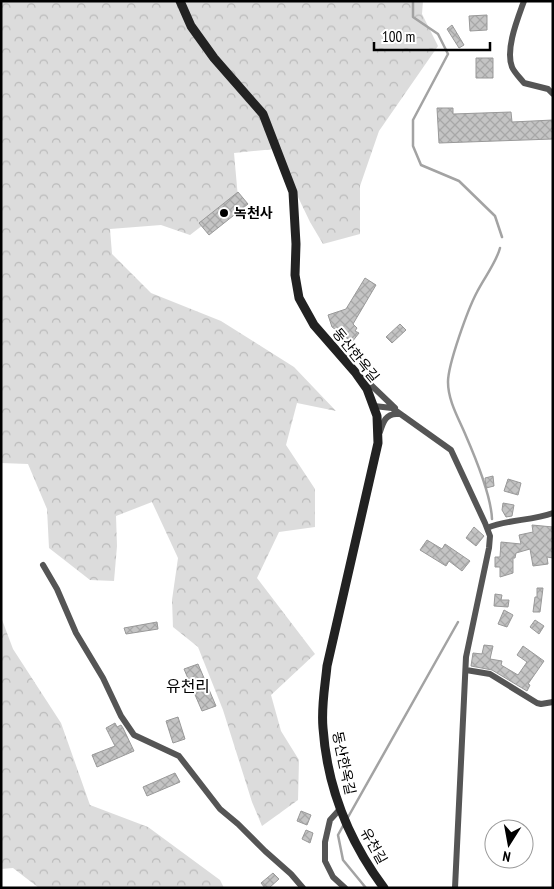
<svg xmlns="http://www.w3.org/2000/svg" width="554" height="889" viewBox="0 0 554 889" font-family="'PT Sans Narrow','Noto Sans KR',sans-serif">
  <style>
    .forest { fill: url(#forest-crowns) }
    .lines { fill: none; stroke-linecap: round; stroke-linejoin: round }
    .stream { stroke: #a3a3a3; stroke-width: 2.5 }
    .building { fill: url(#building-cross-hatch); stroke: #999 }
    .street { stroke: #555; stroke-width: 6 }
    .secondary { stroke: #222; stroke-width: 9 }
    .poi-dot { fill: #000; stroke: #fff; stroke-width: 2 }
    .labels { text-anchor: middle; stroke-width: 4; stroke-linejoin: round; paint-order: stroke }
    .poi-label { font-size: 14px; font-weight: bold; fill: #000; stroke: #fff; text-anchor: start }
    .street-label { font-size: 14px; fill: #000; stroke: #fff }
    .quarter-label { font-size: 16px; fill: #000; stroke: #fff }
  </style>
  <defs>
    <pattern id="forest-crowns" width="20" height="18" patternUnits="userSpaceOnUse" patternTransform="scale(1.25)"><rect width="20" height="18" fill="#dcdcdc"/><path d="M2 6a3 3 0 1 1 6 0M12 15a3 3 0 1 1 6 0" fill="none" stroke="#bbb"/></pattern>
    <pattern id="building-cross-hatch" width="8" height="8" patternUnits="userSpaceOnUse" patternTransform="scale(1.25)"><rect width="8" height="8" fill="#c4c4c4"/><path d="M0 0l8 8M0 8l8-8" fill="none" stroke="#a7a7a7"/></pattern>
  </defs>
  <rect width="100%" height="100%" fill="#fff"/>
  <path class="forest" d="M1 1H423L422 14 438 46 379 131 360 186V234L323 244 310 222 275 149 234 153 238 198 190 235 161 225 110 229 112 254 151 293 221 321 294 367 336 411 297 403 286 445 315 489V527L279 532 257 578 315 654 271 695 281 731 299 760 298 800 262 826 252 802 223 710 198 647 173 627 172 600 178 558 152 502 116 516 117 546 114 581 90 580 49 548 47 509 28 464 1 463Z
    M1 617 13 649 61 723 90 805 148 827 220 880 224 888H39L13 868 1 869Z"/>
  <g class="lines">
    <path class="stream" d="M413 1V17L438 34 448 54 413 120V146L421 165 459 181 495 216 502 237
      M492 519C491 495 476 459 466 436 459 419 448 401 448 382 448 364 468 309 477 292 484 278 496 263 500 248
      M347 819 458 622
      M344 824 338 835 343 860 366 888"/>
  </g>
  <path class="building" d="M487 15V30L470 31 469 16Z
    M452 25 464 45 459 48 447 29Z
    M476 58H493V78H476Z
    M437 108H453V114L511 112 512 122 553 120V139L439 143Z
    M238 192 248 204 209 235 199 223Z
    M365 278 376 285 353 324 357 328 355 331 359 333 352 342 332 327 328 315 346 309Z
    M400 324 406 330 392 343 386 337Z
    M493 476 494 486 486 488 485 478Z
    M508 479 521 483 518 495 504 491Z
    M503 503 514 505 512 516 506 517 502 510Z
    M532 525 553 527V558L547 557 548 564 533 566 530 549 516 553 515 558H513V573L500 577V567H495V557H500L501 542 521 544 519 535 533 532Z
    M474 527 484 536 476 546 466 538Z
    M427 540 442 549 445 544 470 561 462 571 449 561 446 566 420 550Z
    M537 588H543L540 612H533L535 597H537Z
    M495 594 502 595 501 600H509L508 607 494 606Z
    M504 610 513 615 507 627 498 624Z
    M535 620 544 626 539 634 530 627Z
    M157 622 158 629 126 634 124 628Z
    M484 645 493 646 490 659 502 661 501 665 518 675 527 662 517 655 523 646 544 661 528 684 530 685 527 691 492 670 471 666 473 653 482 654Z
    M198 664 216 706 202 711 184 669Z
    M178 717 185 739 173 743 166 721Z
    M115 723 117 727 121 725 123 728 134 751 97 767 92 755 115 746 106 728Z
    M175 773 180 782 147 796 143 787Z
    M301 811 311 815 307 825 297 821Z
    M306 830 313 833 310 843 302 839Z
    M273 873 279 879 269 888H265L261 883Z"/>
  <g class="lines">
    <path class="street" d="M524 1C518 18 505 49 512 67 514 72 520 78 524 83L548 89 553 94
      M362 378 371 385 395 408
      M374 406 392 408 451 450 485 523 490 536 489 548 466 657 455 888
      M380 432C383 422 386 413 398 414
      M487 528C508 519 531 521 553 513
      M43 565 57 589 76 633 103 678 121 716 134 735 179 756 220 809 238 824 265 851 291 874 303 888
      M466 670 490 674 537 703 541 704 553 702
      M340 809 330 820 325 842V861L333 877 345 888"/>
    <path class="secondary" d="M180 1 191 26 214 58 263 114 293 192 296 244 295 275 299 298 314 325 355 372 367 389 377 416 378 443 327 666C325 687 321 707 323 728 327 786 349 841 384 888"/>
  </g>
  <circle class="poi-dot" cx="224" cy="213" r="5"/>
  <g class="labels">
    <g class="poi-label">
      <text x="234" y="218">녹천사</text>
    </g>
    <g class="street-label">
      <text transform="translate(356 355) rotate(51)" y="5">동산한옥길</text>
      <text transform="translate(344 763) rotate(78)" y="5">동산한옥길</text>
      <text transform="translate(374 846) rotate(61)" y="5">유천길</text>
    </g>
    <g class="quarter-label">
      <text x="188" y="692">유천리</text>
    </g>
  </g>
  <rect width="554" height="889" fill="none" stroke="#000000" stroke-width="5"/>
  <g transform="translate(509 844) rotate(191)"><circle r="24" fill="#ffffff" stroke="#999999"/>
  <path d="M0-4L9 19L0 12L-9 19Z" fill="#000000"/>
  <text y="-8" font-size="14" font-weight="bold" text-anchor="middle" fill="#000000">N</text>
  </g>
  <path d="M374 42v8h116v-8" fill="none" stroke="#000000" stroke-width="2.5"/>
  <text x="382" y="42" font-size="15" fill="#000000" stroke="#ffffff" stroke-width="4" paint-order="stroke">100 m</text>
</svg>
